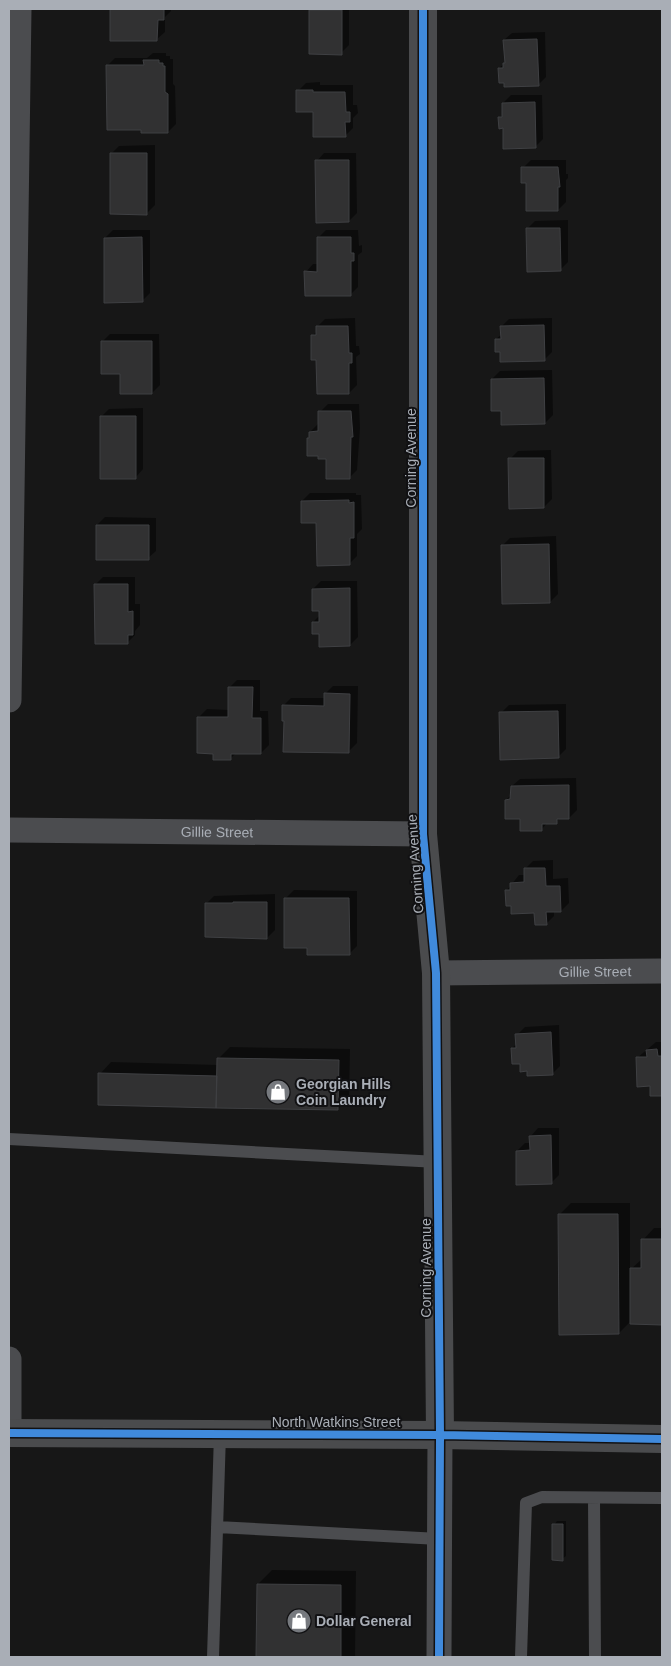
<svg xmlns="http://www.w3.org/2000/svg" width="671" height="1666" viewBox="0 0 671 1666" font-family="Arial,sans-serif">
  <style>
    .shadow { fill: #0007 }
    .building { fill: #313132; stroke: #3f4043 }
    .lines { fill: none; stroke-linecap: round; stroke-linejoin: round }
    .lane { stroke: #4b4c4f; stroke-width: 12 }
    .street { stroke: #4b4c4f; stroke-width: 25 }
    .secondary { stroke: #4a4b4d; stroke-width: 28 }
    .cycleway-casing { stroke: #111113; stroke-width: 11 }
    .cycleway { stroke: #408adc; stroke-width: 8 }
    .labels { text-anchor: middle; stroke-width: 4; stroke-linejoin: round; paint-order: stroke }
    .street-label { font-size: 14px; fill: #a9aeb6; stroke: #111113 }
    .poi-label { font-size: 14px; font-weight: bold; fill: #a9aeb6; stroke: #111113; text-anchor: start }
  </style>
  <rect width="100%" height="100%" fill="#171717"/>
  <path class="shadow" d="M111 9H171V11L165 17V32L157 39 111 40Z
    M312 9H349V45L341 53 310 10Z
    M545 32 546 77 538 85 505 82 499 68 506 62 504 40 512 33Z
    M153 53H166V56H170V59H173V84L175 86 176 124 168 132 107 66 115 58H147Z
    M320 82V85H353V105H357L358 113 353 118V128L345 136 314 111 298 91 306 83Z
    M511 95H542L543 139 535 147 504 127 500 117 503 114V103Z
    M155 145V205L147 213 111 154 119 146Z
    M324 153H356L357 213 349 221 317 161Z
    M531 160H566V174H568V178L566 180V202L558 210 523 168Z
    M568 220V262L560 270 527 229 535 221Z
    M113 230H150V293L142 301 105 238Z
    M326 230H358L359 246 362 245V252L358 255V287L350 295 306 272 313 264H318V238Z
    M355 318 356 346H359L360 354 356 357 357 385 349 393 317 358 312 336 317 331V327L325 319Z
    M552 318V352L544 360 501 351 496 339 502 334 501 327 509 319Z
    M110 334H159L160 385 152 393 121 373 102 342Z
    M552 370 553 415 545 423 502 410 492 379 500 371Z
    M328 404H359L360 428 357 470 349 478 308 438 311 436 310 432 318 424 320 412Z
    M143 408V469L136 477 101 417 109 409Z
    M551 450 552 499 544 507 510 459 518 451Z
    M310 493H356V495H361L362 529 357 534V556L349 564 302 501Z
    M105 517 156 518V551L148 558 97 525Z
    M556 536 558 594 550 602 502 546 510 538Z
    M103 577H135V604H140V625L135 631V635L127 643 95 585Z
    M321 581H357L358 637 350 645 313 622 320 615 313 589Z
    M237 680H260V711H268L269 745 261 753H236L230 759 214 752 199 717 207 709 229 710V688Z
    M333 686H358L357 743 349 751 285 720 283 706 291 698H325V694Z
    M566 704V749L558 757 501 713 509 705Z
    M576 778 577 810 569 818H560L556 822H548L541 830 506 800 512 794V786L520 779Z
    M553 860V879L568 878 569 903 561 911H554V916L546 924 536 912 512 905 507 890 519 875H525V869L533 861Z
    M294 890 357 891V946L349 954 308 946 286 898Z
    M275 894V930L267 938 206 904 214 896Z
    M559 1025 560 1066 552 1074 528 1070 521 1063 512 1048 517 1044V1035L525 1027Z
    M656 1042H662V1094L651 1095V1085L637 1058Z
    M230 1047 350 1049 349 1098 338 1109 100 1074 111 1062 218 1065V1059Z
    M538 1128H559V1175L551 1183 517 1151 525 1143H531V1136Z
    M571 1203H630V1270L643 1258V1240L654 1228H662V1323H632V1320L619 1333 559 1215Z
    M557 1521H566V1556L562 1559 554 1525Z
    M272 1570 356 1571 355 1657H257L258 1584Z"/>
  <path class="building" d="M110 9H164V20H158L157 41H110Z
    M309 10H342V55L309 54Z
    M537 39 539 86 504 87V83H499L498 68H503V63H505L503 40Z
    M143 60H159V63H163V66H165V92L168 94V133H141V130H107L106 65H144Z
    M296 90H313V92H345L346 112H350V122H345L346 137H313V112H296Z
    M535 102 536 148 503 149V128L499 129 498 117H502V103Z
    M110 153H147V215L110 214Z
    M315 160H349V222L316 223Z
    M521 167H558L560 187H558V211H526V183H521Z
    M526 228H560L561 271 527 272Z
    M142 237 143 302 104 303V238Z
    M317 237H351V253H354V261H351V296H305L304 271 317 272Z
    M544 325 545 361 500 362V352H495V339H501L500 326Z
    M316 326H348L349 353H352V363H349V394H317L316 360H311V335H316Z
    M101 341H152V394H120V374H101Z
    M544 378 545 424 501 425V411H491V379Z
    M318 411H351L353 437H351L350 479H326V459H318V456H307V438H309V432L318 431Z
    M100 416H136V479H100Z
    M508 458H544V508L509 509Z
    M349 500V503L354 502V538H350V565L317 566 316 523H301V501Z
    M96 525H149V560H96Z
    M549 544 550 603 502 604 501 545Z
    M94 584H128V612L133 611V635H128V644H95Z
    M350 588V646L319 647V634H312V622H319V611H312V589Z
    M228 687H253L252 718H261V754H231V760H213V754L197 753V717H228Z
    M324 693 350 694 349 753 283 752 284 721H282V705L324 706Z
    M558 711 559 758 500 760 499 712Z
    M569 785V819H557V824H542V831H520V819H505V800L510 799 511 786Z
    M524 868H545L546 886H560L561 912H546L547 925H535L534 913 511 914V906H506L505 890H510V883L524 882Z
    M284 898H349L350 955H307V948H284Z
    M233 902H267V939L205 937V903H233Z
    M551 1032 553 1075 527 1076V1071L520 1072V1064H512L511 1048H516L515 1034Z
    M657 1049 658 1056H662V1096H650V1086L637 1087 636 1057H647L646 1050Z
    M217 1058 339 1060 338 1110 216 1108Z
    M98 1073 217 1076 216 1108 98 1105Z
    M551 1135 552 1184 516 1185V1151L530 1150 529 1136Z
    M558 1214H618L619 1334 559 1335Z
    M641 1239H662V1325L630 1324V1268H641Z
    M552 1524H563V1561L552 1560Z
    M257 1584 341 1585V1657H256Z"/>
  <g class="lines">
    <path class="lane" d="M9 1139 438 1162
      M594 1498 595 1657
      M217 1527 439 1539
      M213 1657 220 1434
      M521 1657 526 1503 542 1497 662 1498"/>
    <g class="street">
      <path d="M9 700 19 9"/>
      <path id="s1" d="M9 830 423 834"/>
      <path id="s2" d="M436 973 662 971"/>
      <path d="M9 1359V1433"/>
      <path d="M439 1657 440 1435"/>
    </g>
    <path class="secondary" d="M423 9V834L436 973 440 1435
      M9 1433 440 1435 662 1439"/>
    <defs>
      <path id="cycleway" d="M423 9V834L436 973 440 1435 439 1657
        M9 1433 440 1435 662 1439"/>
    </defs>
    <use href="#cycleway" class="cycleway-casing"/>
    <use href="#cycleway" class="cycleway"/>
  </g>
  <defs>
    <symbol id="shop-disc" viewBox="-11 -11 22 22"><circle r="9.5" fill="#76797e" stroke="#111113"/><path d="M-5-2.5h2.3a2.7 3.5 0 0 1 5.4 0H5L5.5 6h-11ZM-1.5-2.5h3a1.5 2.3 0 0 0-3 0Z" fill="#fff"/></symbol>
  </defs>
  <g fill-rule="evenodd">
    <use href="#shop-disc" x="264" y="1078" width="28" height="28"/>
    <use href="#shop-disc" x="285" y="1607" width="28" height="28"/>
  </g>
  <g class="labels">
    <g class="street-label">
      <text transform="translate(411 458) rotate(-90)" y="5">Corning Avenue</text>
      <text dy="5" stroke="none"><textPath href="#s1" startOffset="208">Gillie Street</textPath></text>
      <text transform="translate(415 864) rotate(-94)" y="5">Corning Avenue</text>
      <text dy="5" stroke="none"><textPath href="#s2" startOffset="159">Gillie Street</textPath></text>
      <text transform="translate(426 1268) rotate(-90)" y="5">Corning Avenue</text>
      <text x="336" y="1427">North Watkins Street</text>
    </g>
    <g class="poi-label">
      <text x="296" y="1089">Georgian Hills<tspan x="296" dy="16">Coin Laundry</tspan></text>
      <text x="316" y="1626">Dollar General</text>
    </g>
  </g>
  <rect width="671" height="1666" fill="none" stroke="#a9aeb6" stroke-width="20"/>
</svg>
